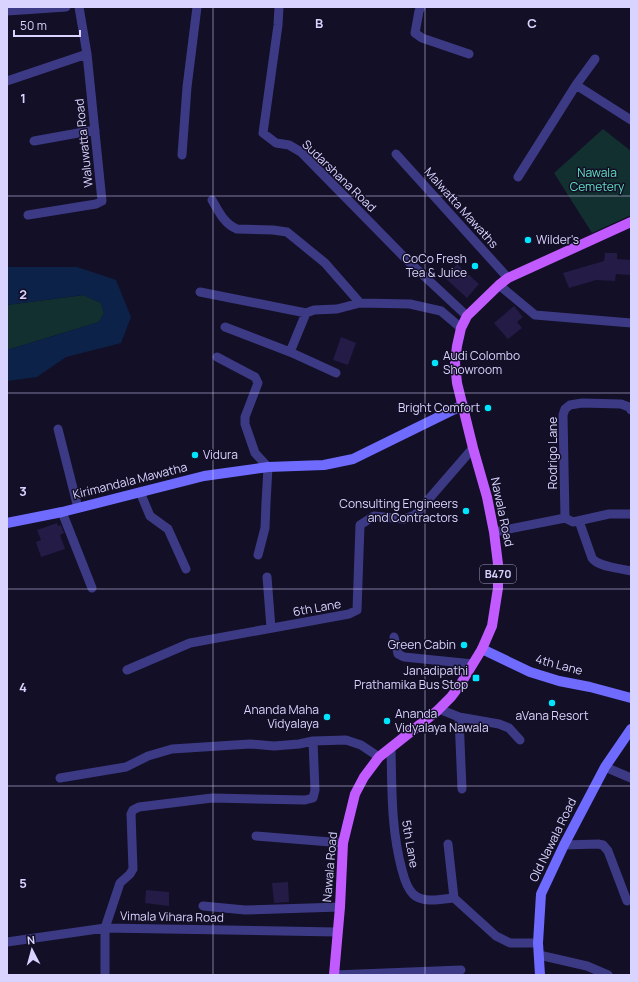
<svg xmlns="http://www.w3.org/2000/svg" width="638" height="982" viewBox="0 0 638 982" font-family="Manrope,sans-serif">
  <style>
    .green { fill: #12302f }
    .water { fill: #0c2248 }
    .building { fill: #241b47 }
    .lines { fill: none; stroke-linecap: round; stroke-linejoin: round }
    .street { stroke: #3d3a85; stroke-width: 9 }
    .secondary { stroke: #6f6bff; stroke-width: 10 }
    .primary { stroke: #c25bff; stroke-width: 10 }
    .grid { fill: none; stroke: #d9d4ff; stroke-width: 1; stroke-opacity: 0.55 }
    .poi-dot { fill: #00e5ff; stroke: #130f26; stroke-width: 1.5 }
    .labels { text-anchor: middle; stroke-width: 3; stroke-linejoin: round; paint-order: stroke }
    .shield { fill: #130f26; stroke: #9e99be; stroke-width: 1 }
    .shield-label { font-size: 11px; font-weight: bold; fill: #d9d4ff }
    .street-label { font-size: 12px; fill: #d9d4ff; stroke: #130f26 }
    .park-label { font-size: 12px; fill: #5fe0c0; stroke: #130f26 }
    .poi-label { font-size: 12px; fill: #d9d4ff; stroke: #130f26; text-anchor: end }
    .grid-label { font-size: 13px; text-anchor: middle; font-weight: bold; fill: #d9d4ff; stroke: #130f26; stroke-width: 3; stroke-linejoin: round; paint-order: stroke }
  </style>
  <rect width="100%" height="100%" fill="#130f26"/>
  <path class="green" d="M603 129 631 151V215L592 233 554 173Z
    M84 295 101 303 104 313 99 322 7 350V305Z"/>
  <path class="water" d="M7 267H77L116 280 131 317 121 343 66 357 37 377 7 381V350L99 322 104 313 101 303 83 295 7 305Z"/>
  <path class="building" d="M605 253H617V259L631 260 630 275 616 274 615 281 596 280 569 288 563 273 604 261Z
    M457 264 479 284 467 298 445 278Z
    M514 306 523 317 517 322 522 328 508 339 494 323Z
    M341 337 356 343 348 365 333 360Z
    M57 523 58 526 61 525 64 533 60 535 65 549 41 557 36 542 41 540 37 530Z
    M288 882 289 902 274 903 272 883Z
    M146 890 169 892V906L145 903Z"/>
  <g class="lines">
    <path class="street" d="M279 7 278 25 263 133 276 143 289 145 301 152 408 261 467 316
      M421 7 419 11 415 33 422 38 469 54
      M7 11 66 7
      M7 81 87 54
      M576 85 595 59
      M34 141 95 130
      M396 154 508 278
      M182 155 187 87 197 7
      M518 177 576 85 631 120
      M212 200C218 210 224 224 237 229L273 230 287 232 325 263 360 303 410 304 441 311 461 328
      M28 215 96 204 102 201 87 54 79 7
      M499 285 535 315 631 323
      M200 292 306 313 314 310 337 309 360 303
      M225 327 290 352 336 373
      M290 352 306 313
      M217 357 255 377 258 383 245 417V424L255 453 268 467 266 503 265 528 258 555
      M58 429 78 508
      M140 492 150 516 168 529 186 569
      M62 512 92 588
      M565 518 563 415 565 409 570 405 582 403 621 404 629 407 631 410
      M579 521 592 558C598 567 620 568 631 571
      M494 532 565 518 573 522 609 514H631
      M267 577 271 628
      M394 637 398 654 404 657 473 664
      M127 670 190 643 349 614 357 610 360 525 374 516 404 519 415 515 473 448
      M439 709 459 717 462 789
      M459 717 499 724 509 728 520 740
      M391 749C392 789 391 830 402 870 404 878 407 888 413 894 423 904 442 899 454 898L496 936 510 943H538
      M605 767 631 778
      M60 778 126 767 148 756 172 749 250 744 274 746 299 744 313 741 346 740 361 745 379 757
      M256 836 343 843
      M448 844 454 898
      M564 845 598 844 603 845 608 851 627 901
      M203 906 245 910 340 907
      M7 942 105 928 337 932
      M539 955 587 966 608 975
      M105 975V928L120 883 130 874 133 869 131 814 133 810 139 807 212 798 305 800 313 798 315 790 313 741
      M334 975 461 970"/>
    <path class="secondary" d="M7 523 62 512 204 476 268 467 324 465 353 459 463 405
      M482 649 530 672 559 681 590 687 631 698
      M540 975 538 943 541 894 564 845 605 767 631 729"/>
    <path class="primary" d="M334 975 340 907 343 843 355 794 364 777 379 757 437 711 451 697 460 685 482 649 492 626 498 588V564L494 532 487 497 473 448 457 383 455 363 457 346 461 328 467 316 499 285 508 278 631 222"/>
  </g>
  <path class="grid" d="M213 7V975M425 7V975M7 196H631M7 393H631M7 589H631M7 786H631"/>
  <g class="poi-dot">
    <circle cx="528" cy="240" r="4"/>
    <circle cx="475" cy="266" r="4"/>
    <circle cx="435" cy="363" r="4"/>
    <circle cx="488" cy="408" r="4"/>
    <circle cx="195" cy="455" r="4"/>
    <circle cx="466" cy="511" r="4"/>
    <circle cx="464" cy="645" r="4"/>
    <rect x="472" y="674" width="8" height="8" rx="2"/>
    <circle cx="552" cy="703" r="4"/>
    <circle cx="327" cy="717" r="4"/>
    <circle cx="387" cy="721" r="4"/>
  </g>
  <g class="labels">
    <rect class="shield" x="480" y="565" width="36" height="18" rx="3"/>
    <g class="shield-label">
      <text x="498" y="578">B470</text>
    </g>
    <g class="street-label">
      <text transform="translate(84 143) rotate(-96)" y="4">Waluwatta Road</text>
      <text transform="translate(339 176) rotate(44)" y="4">Sudarshana Road</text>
      <text transform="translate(461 208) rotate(48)" y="4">Malwatta Mawaths</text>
      <text transform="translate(553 453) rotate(-90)" y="4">Rodrigo Lane</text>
      <text transform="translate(130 481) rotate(-14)" y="4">Kirimandala Mawatha</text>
      <text transform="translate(502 512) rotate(78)" y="4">Nawala Road</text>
      <text transform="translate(317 608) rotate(-10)" y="4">6th Lane</text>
      <text transform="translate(559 665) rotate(15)" y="4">4th Lane</text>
      <text transform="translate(553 840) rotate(-64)" y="4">Old Nawala Road</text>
      <text transform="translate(410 844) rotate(80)" y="4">5th Lane</text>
      <text transform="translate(330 867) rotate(-85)" y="4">Nawala Road</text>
      <text transform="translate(172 917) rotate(1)" y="4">Vimala Vihara Road</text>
    </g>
    <g class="park-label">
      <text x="597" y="177">Nawala<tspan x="597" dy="14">Cemetery</tspan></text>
    </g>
    <g class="poi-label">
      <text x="536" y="244" text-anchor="start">Wilder's</text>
      <text x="467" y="263">CoCo Fresh<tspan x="467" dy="14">Tea &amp; Juice</tspan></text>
      <text x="443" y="360" text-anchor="start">Audi Colombo<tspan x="443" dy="14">Showroom</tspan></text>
      <text x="480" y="412">Bright Comfort</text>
      <text x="203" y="459" text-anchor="start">Vidura</text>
      <text x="458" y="508">Consulting Engineers<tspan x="458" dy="14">and Contractors</tspan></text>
      <text x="456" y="649">Green Cabin</text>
      <text x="468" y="675">Janadipathi<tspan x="468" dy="14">Prathamika Bus Stop</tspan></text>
      <text x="319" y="714">Ananda Maha<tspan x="319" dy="14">Vidyalaya</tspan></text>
      <text x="395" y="718" text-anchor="start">Ananda<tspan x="395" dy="14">Vidyalaya Nawala</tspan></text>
      <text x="552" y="720" text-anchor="middle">aVana Resort</text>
    </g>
  </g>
  <g class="grid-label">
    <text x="319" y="28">B</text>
    <text x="532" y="28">C</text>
    <text x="23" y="103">1</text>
    <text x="23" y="299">2</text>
    <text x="23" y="496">3</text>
    <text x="23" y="692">4</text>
    <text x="23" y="888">5</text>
  </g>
  <rect width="638" height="982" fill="none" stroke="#d9d4ff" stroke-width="16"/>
  <g transform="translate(32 950) rotate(354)" stroke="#130f26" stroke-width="3" paint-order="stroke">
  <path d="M0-3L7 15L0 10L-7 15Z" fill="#d9d4ff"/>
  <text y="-6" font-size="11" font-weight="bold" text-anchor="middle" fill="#d9d4ff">N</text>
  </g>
  <path d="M14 30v6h66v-6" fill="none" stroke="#d9d4ff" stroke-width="2"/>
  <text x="20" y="30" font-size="12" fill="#d9d4ff" stroke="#130f26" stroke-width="3" paint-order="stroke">50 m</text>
</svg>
